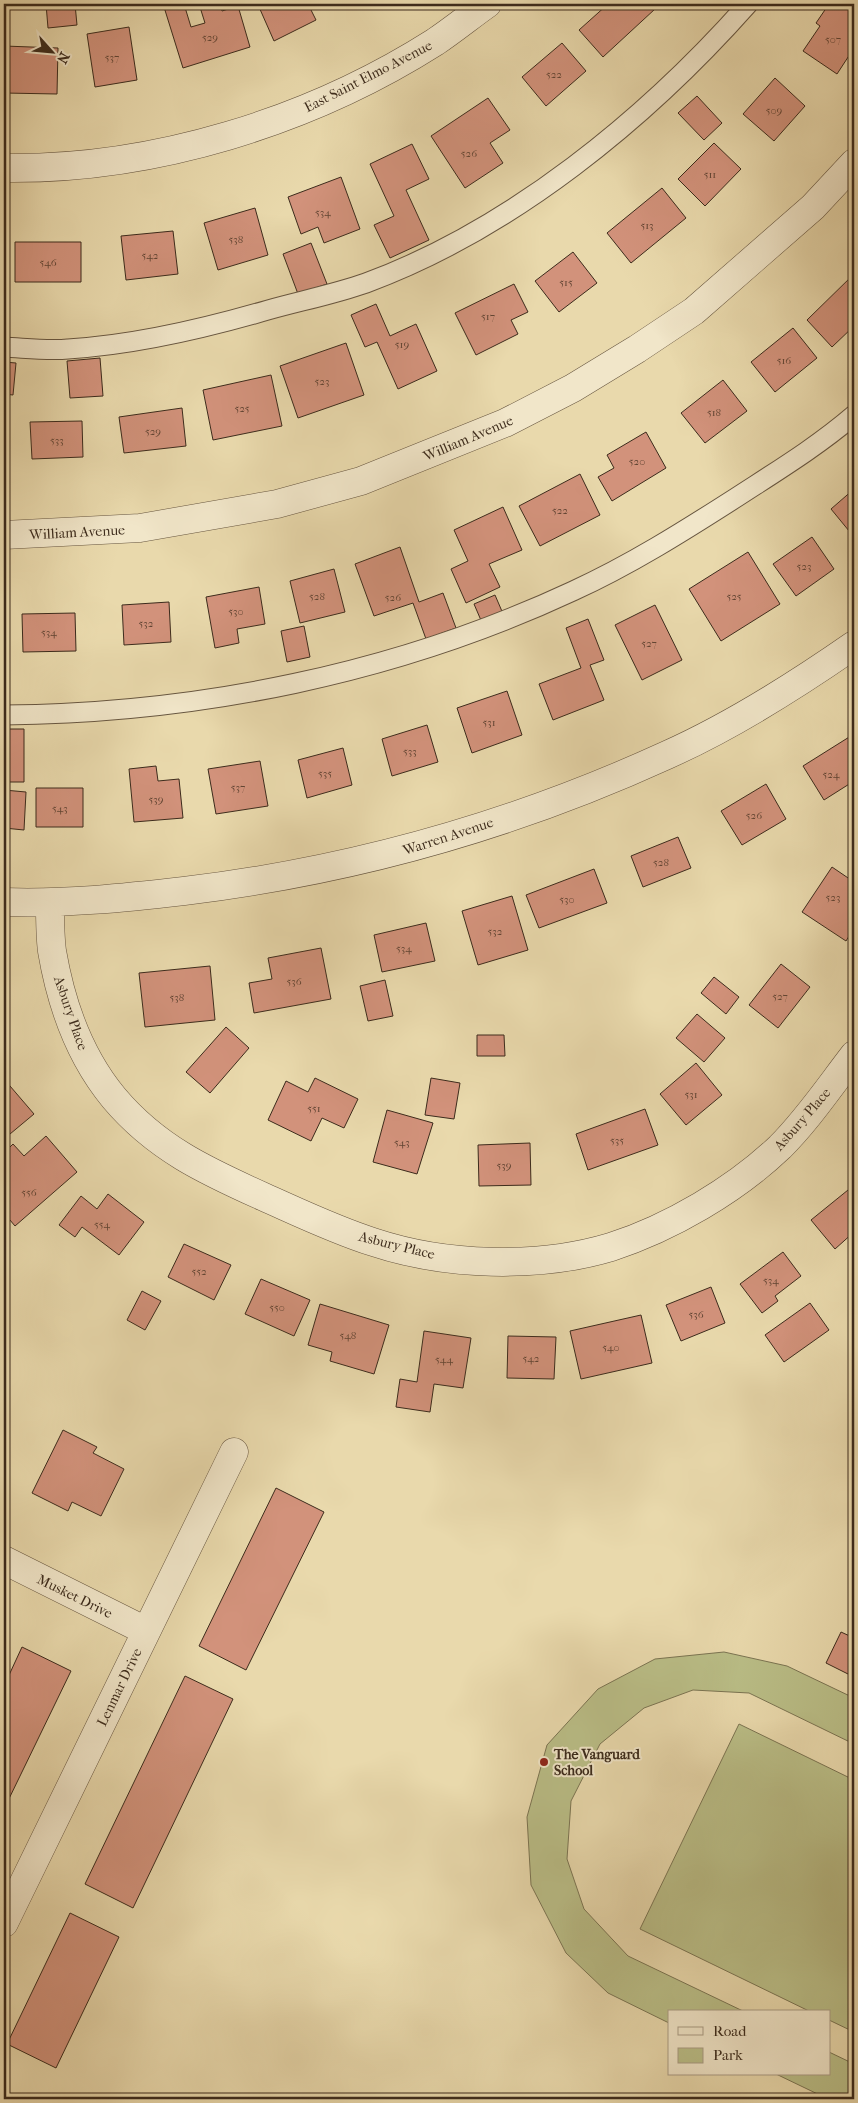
<svg xmlns="http://www.w3.org/2000/svg" width="858" height="2103" viewBox="0 0 858 2103" font-family="'IM FELL French Canon',serif">
  <style>
    .green { fill: #babe87; stroke: #7b7452 }
    .building { fill: #d2927b; stroke: #3c2b1c }
    .lines { fill: none; stroke-linecap: round; stroke-linejoin: round }
    .service-casing { stroke: #675640; stroke-width: 21 }
    .minor-casing { stroke: #675640; stroke-width: 29 }
    .service { stroke: #f1e6c9; stroke-width: 19 }
    .minor { stroke: #f1e6c9; stroke-width: 28 }
    .poi-dot { fill: #8f2418; stroke: #f1e6c9; stroke-width: 2 }
    .labels { text-anchor: middle; stroke-width: 4; stroke-linejoin: round; paint-order: stroke }
    .number-label { font-size: 11px; fill: #624534 }
    .street-label { font-size: 14px; fill: #3c2b1c; stroke: #f1e6c9 }
    .poi-label { font-size: 14px; font-weight: bold; fill: #3c2b1c; stroke: #f1e6c9; text-anchor: start }
  </style>
  <rect width="100%" height="100%" fill="#e9d9ac"/>
  <filter id="stains"><feTurbulence type="fractalNoise" baseFrequency=".004" numOctaves="4"/><feColorMatrix values="0 0 0 0 .2 0 0 0 0 .09 0 0 0 0 .02 0 0 0 .5 -.17"/></filter>
  <radialGradient id="worn" r=".72"><stop offset=".6" stop-color="#630" stop-opacity="0"/><stop offset="1" stop-color="#630" stop-opacity=".3"/></radialGradient>
  <path class="green" d="M724 1652 787 1666 854 1698V1744L749 1693 693 1690 644 1708 600 1744 571 1801 567 1859 584 1909 628 1956 745 2012H669V2023L608 1993 566 1953 531 1885 527 1817 547 1745 598 1689 655 1659Z
    M739 1724 854 1780V2032L829 2020V2012H811L640 1929Z
    M829 2052 854 2064V2099H828L776 2074H829Z"/>
  <path class="building" d="M46 4H75L77 25 48 28Z
    M175 4H184L191 27 205 23 199 4H220L222 11 238 6 250 47 183 68 164 7Z
    M265 4H308L316 20 274 41 259 7Z
    M608 4H650L655 9 603 57 579 30Z
    M829 4H854L853 29 854 48 837 74 803 51 820 26 816 23Z
    M129 27 137 80 95 87 87 34Z
    M562 43 586 71 546 106 522 77Z
    M4 46 58 48 57 94 4 93Z
    M775 78 805 106 774 141 743 114Z
    M697 96 722 123 704 140 678 113Z
    M488 98 510 130 490 143 503 163 465 188 431 136Z
    M714 143 741 169 705 206 678 179Z
    M412 144 429 179 406 190 429 240 390 258 374 225 394 216 370 164Z
    M341 177 360 229 324 243 318 227 301 234 288 197Z
    M662 188 686 218 631 263 607 233Z
    M255 208 268 255 218 270 204 223Z
    M173 231 178 274 126 280 121 236Z
    M15 242H81V282H15Z
    M311 243 327 284 298 294 283 254Z
    M573 252 597 283 559 312 535 281Z
    M854 274V326L832 347 807 320Z
    M514 284 528 312 511 320 518 334 476 355 455 313Z
    M376 304 390 336 416 324 437 371 398 389 377 342 365 347 351 315Z
    M793 328 817 358 775 392 751 362Z
    M346 343 364 395 298 418 280 366Z
    M100 358 103 396 70 398 67 361Z
    M4 362 16 363 13 395 4 394Z
    M271 375 282 426 213 440 203 390Z
    M723 380 747 411 705 443 681 413Z
    M182 408 186 446 124 453 119 417Z
    M82 421 83 457 32 459 30 422Z
    M646 432 666 468 612 501 598 477 614 468 607 455Z
    M580 474 600 515 540 546 519 506Z
    M854 489V537L831 509Z
    M503 507 522 550 489 564 500 587 466 603 451 569 468 561 454 530Z
    M812 537 834 569 796 596 773 564Z
    M400 547 419 602 443 593 456 628 426 639 413 603 374 616 355 564Z
    M748 552 780 604 721 641 689 589Z
    M334 569 345 612 300 623 290 581Z
    M259 587 265 624 237 629 239 643 215 648 206 597Z
    M495 595 504 616 483 625 474 604Z
    M169 602 171 642 124 645 122 605Z
    M655 605 682 660 642 680 615 625Z
    M75 613 76 651 23 652 22 614Z
    M588 619 604 660 590 665 604 700 553 720 539 684 581 668 566 628Z
    M304 626 310 657 287 662 281 631Z
    M507 691 522 735 472 753 457 708Z
    M427 725 438 762 392 776 382 739Z
    M4 729H24V782H4Z
    M854 734V781L824 800 803 766Z
    M343 748 352 785 307 798 298 760Z
    M260 761 268 806 216 814 208 769Z
    M156 766 158 781 179 779 183 818 134 822 129 769Z
    M766 784 786 819 742 845 721 811Z
    M36 788H83V827H36Z
    M4 790 26 792 24 830 4 828Z
    M678 837 691 868 643 887 631 856Z
    M832 867 854 882V928L846 941 802 912Z
    M594 869 607 903 539 928 526 895Z
    M512 896 528 950 478 965 462 911Z
    M426 923 435 961 382 972 374 935Z
    M321 948 331 999 254 1013 249 983 272 979 268 958Z
    M781 964 810 987 778 1028 749 1005Z
    M210 966 215 1020 145 1027 139 973Z
    M714 977 739 997 726 1014 701 993Z
    M385 980 393 1016 368 1021 360 986Z
    M697 1014 725 1038 704 1062 676 1038Z
    M226 1027 249 1048 210 1093 186 1072Z
    M477 1035H504L505 1056H477Z
    M696 1063 722 1095 686 1125 660 1094Z
    M315 1078 358 1099 344 1128 322 1118 311 1141 268 1120 286 1081 308 1092Z
    M431 1078 460 1083 454 1119 425 1115Z
    M4 1079 34 1114 4 1139Z
    M645 1109 658 1145 588 1170 576 1134Z
    M387 1110 433 1123 417 1174 373 1162Z
    M46 1136 77 1172 15 1226 4 1213V1153L13 1144 24 1156Z
    M530 1143 531 1185 479 1186 478 1145Z
    M848 1190 854 1198V1232L835 1249 811 1220Z
    M108 1194 144 1222 119 1255 82 1227 75 1237 59 1225 81 1196 97 1209Z
    M184 1244 231 1265 214 1300 168 1277Z
    M783 1252 801 1276 775 1296 778 1301 762 1313 740 1284Z
    M261 1279 310 1300 294 1336 245 1314Z
    M711 1287 725 1323 681 1341 666 1305Z
    M142 1291 161 1301 145 1330 127 1320Z
    M810 1303 829 1330 784 1362 765 1335Z
    M320 1304 389 1325 374 1374 330 1361 332 1352 308 1345Z
    M641 1315 652 1363 581 1379 570 1331Z
    M424 1331 471 1338 463 1388 434 1384 430 1412 396 1407 400 1379 417 1382Z
    M508 1336 556 1337 554 1379 507 1378Z
    M63 1430 97 1447 93 1453 124 1469 101 1516 72 1502 68 1511 32 1493Z
    M276 1488 324 1512 246 1670 199 1646Z
    M841 1632 854 1638V1677L826 1663Z
    M22 1647 71 1671 4 1809V1686Z
    M185 1676 233 1699 133 1908 85 1884Z
    M70 1913 119 1937 56 2068 7 2044Z"/>
  <g class="lines">
    <defs>
      <path id="service" d="M4 347C25 348 47 351 68 349 135 345 203 329 268 310 300 301 335 294 366 283 512 229 646 119 748 4
        M4 715C199 713 395 674 573 591 630 565 684 531 737 497 777 471 818 446 854 415"/>
      <path id="minor" d="M4 168C153 170 309 122 435 42 453 30 470 16 487 4
        M4 535 140 528 277 504 361 481 505 423 573 388 637 349 694 311 813 207 854 163
        M4 902C64 904 124 898 184 891 351 871 514 825 667 755 732 726 795 686 854 645
        M50 903C50 919 50 936 52 951 61 1004 80 1057 114 1098 156 1148 206 1171 264 1197 300 1213 335 1230 373 1242 445 1266 538 1269 611 1247 670 1228 735 1190 780 1147 808 1119 830 1086 854 1055
        M4 1560 146 1631
        M4 1923 234 1452"/>
    </defs>
    <use href="#service" class="service-casing"/>
    <use href="#minor" class="minor-casing"/>
    <use href="#service" class="service"/>
    <use href="#minor" class="minor"/>
  </g>
  <circle class="poi-dot" cx="544" cy="1762" r="5"/>
  <g class="labels">
    <g class="number-label">
      <text x="210" y="41">529</text>
      <text x="833" y="43">507</text>
      <text x="112" y="61">537</text>
      <text x="554" y="78">522</text>
      <text x="774" y="114">509</text>
      <text x="469" y="157">526</text>
      <text x="710" y="178">511</text>
      <text x="323" y="216">534</text>
      <text x="647" y="229">513</text>
      <text x="236" y="243">538</text>
      <text x="150" y="259">542</text>
      <text x="48" y="266">546</text>
      <text x="566" y="286">515</text>
      <text x="488" y="320">517</text>
      <text x="402" y="348">519</text>
      <text x="784" y="364">516</text>
      <text x="322" y="385">523</text>
      <text x="242" y="412">525</text>
      <text x="714" y="416">518</text>
      <text x="153" y="435">529</text>
      <text x="57" y="444">533</text>
      <text x="637" y="465">520</text>
      <text x="560" y="514">522</text>
      <text x="804" y="570">523</text>
      <text x="317" y="600">528</text>
      <text x="734" y="600">525</text>
      <text x="393" y="601">526</text>
      <text x="236" y="615">530</text>
      <text x="146" y="627">532</text>
      <text x="49" y="636">534</text>
      <text x="649" y="647">527</text>
      <text x="489" y="726">531</text>
      <text x="410" y="755">533</text>
      <text x="325" y="777">535</text>
      <text x="831" y="778">524</text>
      <text x="238" y="791">537</text>
      <text x="156" y="803">539</text>
      <text x="60" y="812">543</text>
      <text x="754" y="819">526</text>
      <text x="661" y="866">528</text>
      <text x="833" y="901">523</text>
      <text x="567" y="903">530</text>
      <text x="495" y="935">532</text>
      <text x="404" y="952">534</text>
      <text x="294" y="985">536</text>
      <text x="780" y="1000">527</text>
      <text x="177" y="1001">538</text>
      <text x="691" y="1098">531</text>
      <text x="314" y="1112">551</text>
      <text x="617" y="1144">535</text>
      <text x="402" y="1146">543</text>
      <text x="504" y="1169">539</text>
      <text x="29" y="1196">556</text>
      <text x="102" y="1228">554</text>
      <text x="199" y="1275">552</text>
      <text x="771" y="1284">534</text>
      <text x="277" y="1311">550</text>
      <text x="696" y="1318">536</text>
      <text x="348" y="1339">548</text>
      <text x="611" y="1351">540</text>
      <text x="531" y="1362">542</text>
      <text x="444" y="1363">544</text>
    </g>
    <g class="street-label">
      <text transform="translate(368 76) rotate(-27)" y="5">East Saint Elmo Avenue</text>
      <text transform="translate(468 438) rotate(-23)" y="5">William Avenue</text>
      <text transform="translate(77 532) rotate(-3)" y="5">William Avenue</text>
      <text transform="translate(448 836) rotate(-18)" y="5">Warren Avenue</text>
      <text transform="translate(71 1013) rotate(71)" y="5">Asbury Place</text>
      <text transform="translate(802 1119) rotate(-49)" y="5">Asbury Place</text>
      <text transform="translate(397 1245) rotate(14)" y="5">Asbury Place</text>
      <text transform="translate(75 1596) rotate(26)" y="5">Musket Drive</text>
      <text transform="translate(119 1687) rotate(-64)" y="5">Lenmar Drive</text>
    </g>
    <g class="poi-label">
      <text x="554" y="1759">The Vanguard<tspan x="554" dy="16">School</tspan></text>
    </g>
  </g>
  <rect width="858" height="2103" fill="none" stroke="#e9d9ac" stroke-width="20"/>
  <rect x="5" y="5" width="848" height="2093" fill="none" stroke="#3c2b1c" stroke-width="2.5"/>
  <rect x="10" y="10" width="838" height="2083" fill="none" stroke="#3c2b1c"/>
  <rect x="668" y="2010" width="162" height="65" fill="#f1e6c9" stroke="#a99b84"/>
  <rect x="678" y="2027" width="25" height="8" fill="#f1e6c9" stroke="#a99b84"/>
  <text x="713" y="2036" font-size="15" fill="#3c2b1c">Road</text>
  <rect x="678" y="2048" width="25" height="15" fill="#babe87" stroke="#a99b84"/>
  <text x="713" y="2060" font-size="15" fill="#3c2b1c">Park</text>
  <g transform="translate(52 52) rotate(117)" stroke="#f1e6c9" stroke-width="4" paint-order="stroke">
  <path d="M0-4L9 19L0 12L-9 19Z" fill="#3c2b1c"/>
  <text y="-8" font-size="14" font-weight="bold" text-anchor="middle" fill="#3c2b1c">N</text>
  </g>
  <rect width="100%" height="100%" filter="url(#stains)"/>
  <rect width="100%" height="100%" fill="url(#worn)"/>
</svg>
